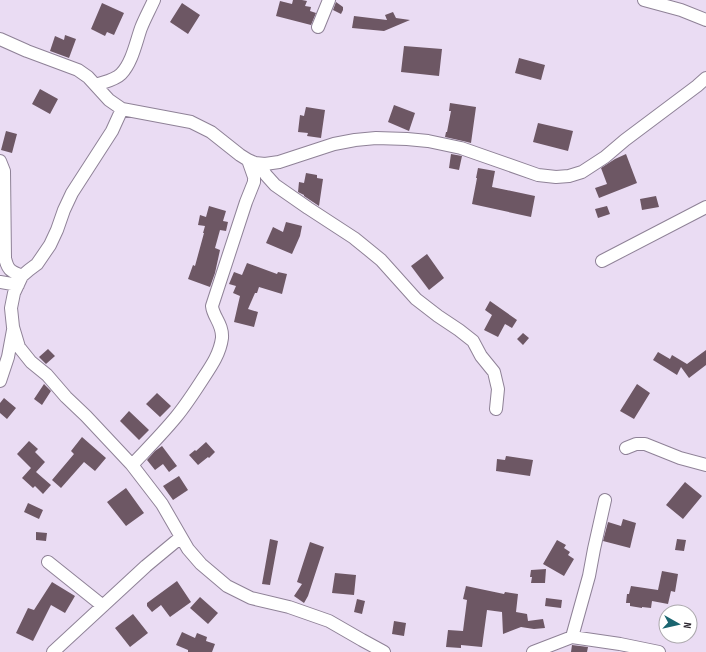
<svg xmlns="http://www.w3.org/2000/svg" width="706" height="652" viewBox="0 0 706 652" font-family="'Sofia Sans Condensed',sans-serif">
  <style>
    .building { fill: #6d5764 }
    .lines { fill: none; stroke-linecap: round; stroke-linejoin: round }
    .minor-casing { stroke: #8f8297; stroke-width: 14 }
    .minor { stroke: #fff; stroke-width: 12 }
  </style>
  <rect width="100%" height="100%" fill="#eadcf3"/>
  <path class="building" d="M293 0H302L307 1 305 6 311 7 310 11 316 13 311 25 276 16 280 1 292 4Z
    M336 2 343 7V10L341 14 333 10Z
    M102 3 124 13 114 35 107 32 105 36 91 29Z
    M182 3 200 15 188 34 170 22Z
    M393 12 396 18 410 20 384 31 352 28 354 16 387 20 385 15Z
    M65 35 76 39 69 58 50 51 55 36 64 40Z
    M404 46 442 49 439 76 401 72Z
    M519 58 545 65 541 80 515 73Z
    M40 89 58 99 50 114 32 104Z
    M450 103 476 107 471 143 463 141 445 137 446 132H447L451 111H449Z
    M394 105 415 113 409 131 388 122Z
    M306 107 325 110 321 138 307 136 308 133 298 132 300 115 304 116Z
    M538 123 573 131 568 151 533 142Z
    M6 131 17 134 12 153 1 150Z
    M451 154 462 156 459 170 449 168Z
    M626 154 637 183 599 198 595 188 607 184 601 168 615 159Z
    M478 168 495 171 492 187 535 196 531 217 472 204 477 178H476Z
    M306 173 317 175V178L323 179 319 206 304 196V195L298 192 299 182 304 183Z
    M656 196 659 207 642 210 640 199Z
    M209 206 226 211 223 221 228 222 226 231 220 230 215 248 220 250 215 273 210 287 188 279 193 265 195 266 204 233H203L205 226 198 225 200 215 206 217Z
    M607 206 610 214 598 218 595 209Z
    M286 222 302 226 300 236 292 254 266 243 273 227 283 232Z
    M427 254 444 278 429 290 411 266Z
    M247 263 277 274 278 272 287 274 282 294 259 287 257 293H255L248 309 258 312 254 327 234 322 240 296 233 293 236 286 229 284 234 272 242 275Z
    M490 301 517 320 512 328 505 324 498 337 484 330 492 315 485 310Z
    M523 333 529 338 523 345 517 339Z
    M48 349 55 356 46 364 39 357Z
    M706 350V365L689 378 681 367 677 375 653 360 658 352 670 359 672 355 687 364Z
    M44 384 51 391 42 405 34 399Z
    M637 384 650 393 634 419 620 411Z
    M157 393 171 406 160 417 146 404Z
    M4 398 16 408 7 419 0 413V403Z
    M129 411 149 430 139 440 120 421Z
    M82 437 106 458 95 471 84 462 61 488 52 480 74 454 71 451Z
    M29 441 38 449 35 452 45 462 36 472 51 485 43 494 35 486 33 488 22 478 31 468 17 454Z
    M206 442 215 452 209 458 208 457 198 465 189 455 195 450 196 451Z
    M162 446 177 466 169 472 163 464 155 470 147 460 155 451Z
    M506 456 533 460 530 476 496 471 497 459 505 460Z
    M179 476 188 490 173 500 163 486Z
    M685 482 702 496 683 519 666 505Z
    M126 488 144 513 126 526 107 502Z
    M28 503 43 510 39 519 24 512Z
    M623 519 636 523 630 548 603 541 608 522 621 526Z
    M36 532 47 533 46 541 36 540Z
    M270 539 278 541 270 585 262 584Z
    M677 539 686 540 684 551 675 550Z
    M557 540 566 545 564 548 570 552 568 555 574 559 564 576 543 564Z
    M310 542 324 547 308 596 304 603 294 596 302 584 297 582Z
    M546 569 545 583H531L532 577H530L531 570Z
    M662 571 678 574 675 592 671 591 668 604 652 601 651 608 642 607V608L630 606V603H626L627 594H629L631 586 658 590Z
    M335 573 356 575 354 595 332 593Z
    M177 581 191 602 170 617 161 605 152 612 147 606V603Z
    M52 582 75 596 65 613 51 605 33 641 16 633 28 608 34 610Z
    M466 586 504 594 505 592 518 594 516 612 527 614 528 621 543 619 545 628 534 629 521 627 503 634 502 612 487 610 482 647 461 645V648L446 647 448 630 463 631 467 600 463 599Z
    M200 597 218 613 208 624 190 608Z
    M546 598 562 600 561 608 545 606Z
    M357 599 365 601 362 614 354 612Z
    M133 614 148 633 130 647 115 628Z
    M394 621 406 623 404 636 392 634Z
    M182 632 195 638 197 633 207 637 206 641 215 644 212 652H188V650L176 645Z
    M572 645 588 647 587 652H571Z"/>
  <g class="lines">
    <defs>
      <path id="minor" d="M644 0 681 10 706 20
        M318 27 329 0
        M0 39 27 51 78 70 88 77 109 100 122 109 191 122 211 132 240 155 248 160 255 163 265 164 279 162 334 144 355 140 376 138 407 139 428 141 461 148 538 175 556 177 569 176 582 172 605 157 625 140 697 86 706 78
        M96 85C104 82 115 80 121 74 132 63 136 42 141 28 145 18 150 9 154 0
        M122 109 112 131 72 193 64 210 57 230 50 245 37 264 29 270 22 276 14 293 11 308 13 327 19 347 31 362 47 375 66 397 86 416 132 465 162 504 188 549 201 564 227 586 251 598 289 607 329 621 362 640 384 652
        M0 161 4 171 5 258C8 271 11 271 22 276
        M261 164 263 170 266 175 275 185 308 208 354 238 381 260 416 299 438 316 459 330 473 341 481 356 494 372 498 389 496 409
        M602 261 706 207
        M0 282 18 285
        M0 381 8 357 13 330
        M626 448 636 444H645L680 458 706 465
        M132 465C147 449 162 434 176 417 186 405 195 391 204 377 212 365 220 353 222 338 223 324 213 317 212 306L246 202 254 182V177L248 160
        M48 562 103 606
        M572 637 589 576 594 549 605 500
        M53 652 146 566 181 537
        M533 652 572 637 620 644 659 652"/>
    </defs>
    <use href="#minor" class="minor-casing"/>
    <use href="#minor" class="minor"/>
  </g>
  <g transform="translate(678 624) rotate(98)"><circle r="19" fill="#ffffff" stroke="#aba8ac"/>
  <path d="M0-3L7 15L0 10L-7 15Z" fill="#1a6570"/>
  <text y="-6" font-size="11" font-weight="bold" text-anchor="middle" fill="#2c262f">N</text>
  </g>
</svg>
